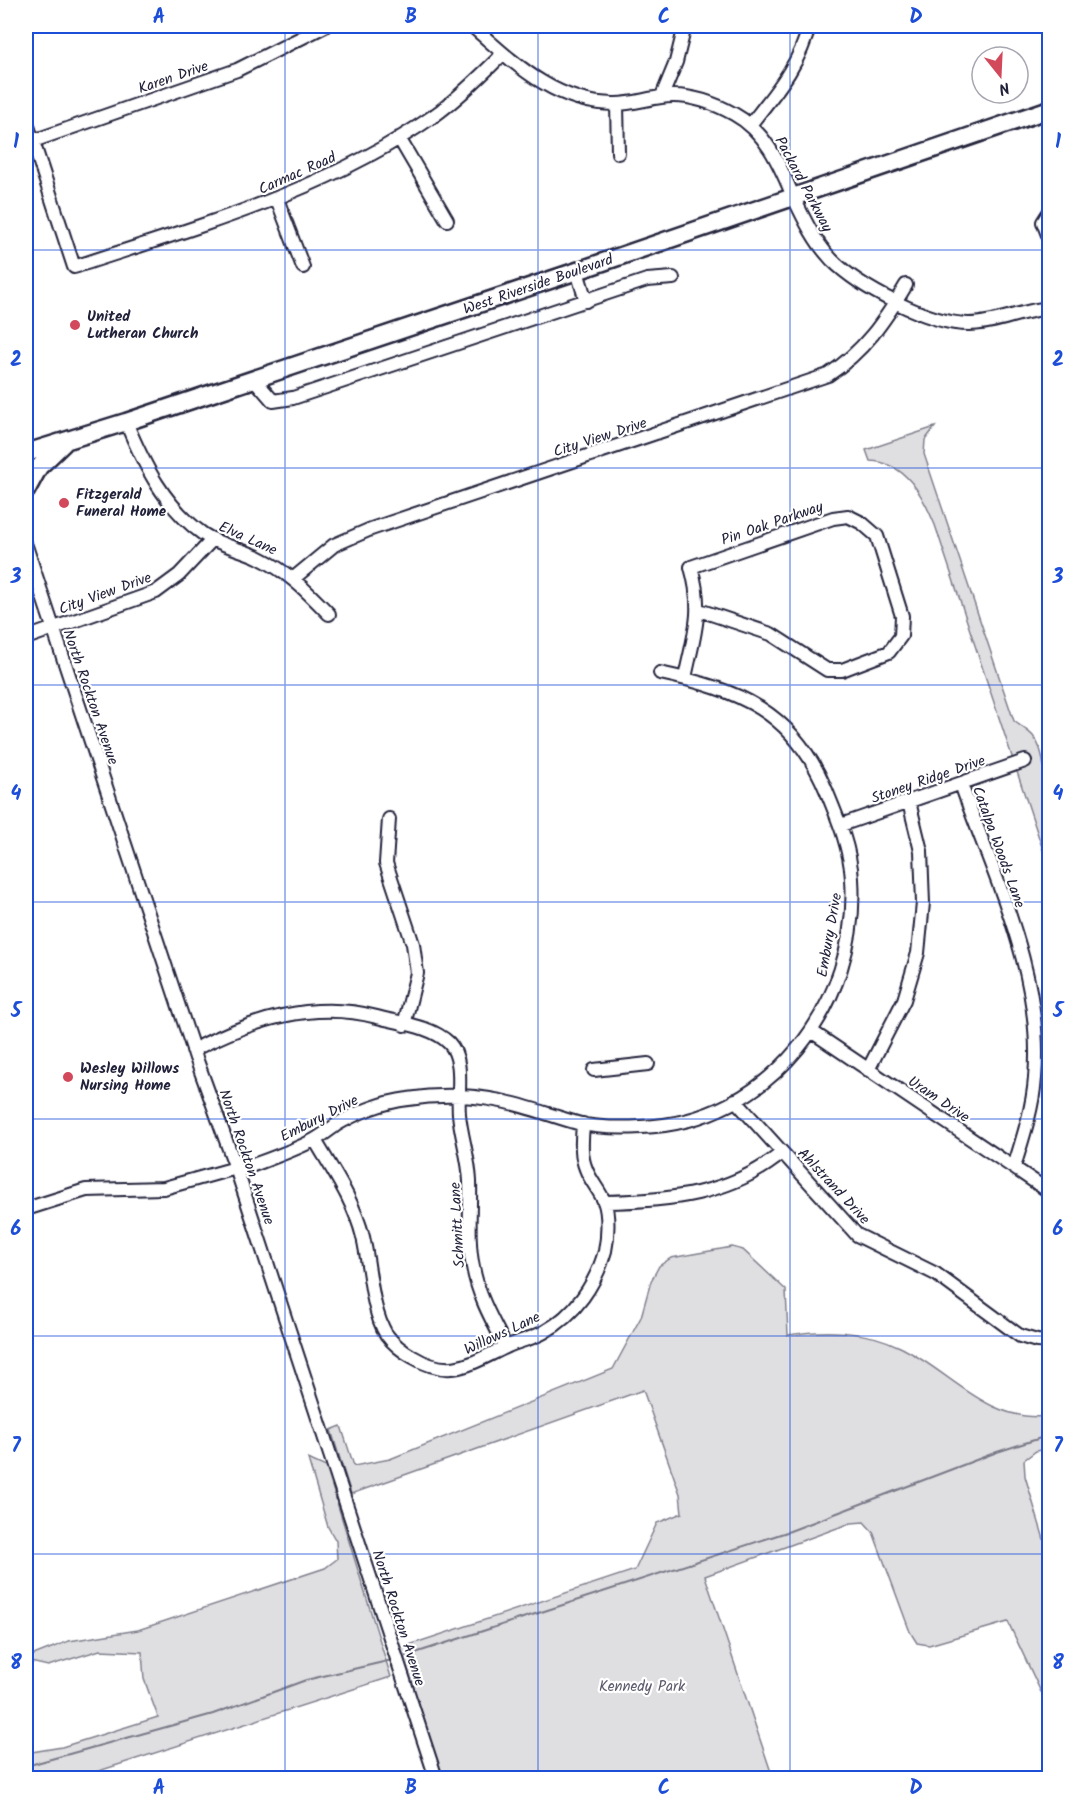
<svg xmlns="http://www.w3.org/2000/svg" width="1075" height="1804" viewBox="0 0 1075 1804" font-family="Kalam,sans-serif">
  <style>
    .green { fill: #dfdfe2; stroke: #80808e; stroke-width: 1.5 }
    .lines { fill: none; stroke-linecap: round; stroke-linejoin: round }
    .stream { stroke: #7a7a88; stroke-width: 2 }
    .minor-casing { stroke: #22223b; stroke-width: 16 }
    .major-casing { stroke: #22223b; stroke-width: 21 }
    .minor { stroke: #fff; stroke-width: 12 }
    .major { stroke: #fff; stroke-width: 16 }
    .grid { fill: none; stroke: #1d4ed8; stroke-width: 1.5; stroke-opacity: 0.55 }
    .poi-dot { fill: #d1495b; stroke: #fff; stroke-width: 2 }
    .labels { text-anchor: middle; stroke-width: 4.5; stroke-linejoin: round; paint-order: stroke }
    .street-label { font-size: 15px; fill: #22223b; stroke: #fff }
    .poi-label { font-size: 15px; font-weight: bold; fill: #22223b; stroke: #fff; text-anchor: start }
    .park-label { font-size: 15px; fill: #5b5b6d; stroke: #fff }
    .neatline { fill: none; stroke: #1d4ed8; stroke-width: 2 }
    .grid-label { font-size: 20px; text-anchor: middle; font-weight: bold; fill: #1d4ed8 }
  </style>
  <rect width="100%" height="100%" fill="#fff"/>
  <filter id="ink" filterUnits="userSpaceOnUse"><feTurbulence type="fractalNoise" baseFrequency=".0167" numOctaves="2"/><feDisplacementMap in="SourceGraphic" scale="12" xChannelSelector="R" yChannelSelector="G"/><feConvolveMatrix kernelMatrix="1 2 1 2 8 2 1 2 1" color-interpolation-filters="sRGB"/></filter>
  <g filter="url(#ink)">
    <path class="green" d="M935 427 925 440 924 454 1014 721C1020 726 1028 730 1033 736 1051 758 1042 798 1044 824L1049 828V868L935 525C923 496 906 462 870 461L866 450Z
      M732 1247 743 1250 786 1290 788 1335C824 1329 866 1330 900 1347 950 1371 988 1424 1049 1416V1448L1036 1451 1024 1460 1025 1476 1049 1556V1698L1041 1692 1008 1622 929 1645 917 1643 910 1632 873 1532 864 1522 851 1523 705 1576 773 1778H442L400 1648 635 1570 657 1523 682 1513 680 1494 643 1390 351 1494 331 1430 341 1426 354 1466 390 1459 613 1369 641 1317 651 1281 659 1266 671 1258Z
      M308 1459 326 1467 391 1677 77 1778H26V1753L62 1747 158 1717 144 1679 142 1652 100 1650 48 1666 26 1661V1658L69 1641 138 1630 325 1568 337 1559 336 1541 328 1527Z"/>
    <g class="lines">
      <path class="stream" d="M406 1656 790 1531 997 1452 1050 1435
        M26 1766 213 1714 306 1680 392 1660"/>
      <defs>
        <path id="minor" d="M472 26C513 62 556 105 616 104 631 104 646 99 661 97 687 93 712 102 734 114 765 131 779 163 792 194 803 217 814 241 832 260 860 288 929 324 969 324 996 324 1022 310 1050 308
          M662 96 676 62 685 26
          M617 104 618 153
          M26 120 74 267C199 226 327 191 435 115 460 97 481 75 503 54
          M750 125C774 94 800 65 809 26
          M399 138 447 220
          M27 143 237 70 325 26
          M277 199 303 267
          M1050 211 1043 222 1050 240
          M577 271 586 301
          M254 379 273 401 293 398 647 280 673 278
          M126 422C144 465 164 506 203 534 219 545 241 549 258 557 287 571 307 591 329 614
          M26 546 196 1058 237 1171 436 1778
          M294 578 334 545 371 529 828 375C864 351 884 322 906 285
          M26 638 156 592 179 575 213 539
          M685 678C694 634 704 612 691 567L833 518 848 516 862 523 877 536 902 616 901 636 889 652 842 670H827L771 634 699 610
          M961 784C994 878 1044 975 1035 1078 1033 1107 1023 1138 1014 1167
          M389 819 386 863 413 944 417 973 404 1025
          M841 825 1025 761
          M811 1031 1050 1192
          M193 1050C251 1020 313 1000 377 1017 399 1023 432 1026 449 1043 465 1060 457 1093 459 1114 461 1136 469 1158 470 1181 471 1210 467 1239 473 1267 478 1296 493 1322 506 1347
          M594 1070 648 1064
          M868 1070 904 1000 918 953 923 903 921 851 909 802
          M735 1100 857 1235 936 1274 1020 1336 1037 1341 1050 1342
          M315 1140C333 1171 354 1201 363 1237 370 1266 371 1309 386 1334 394 1345 402 1351 413 1357 451 1380 471 1363 506 1347 518 1341 532 1339 544 1332 575 1315 596 1284 605 1251 608 1237 609 1214 604 1201 599 1190 590 1180 586 1169 580 1155 582 1139 583 1124
          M237 1171C263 1161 289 1153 314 1140 322 1136 329 1130 336 1125 357 1112 384 1102 408 1099 439 1094 471 1095 501 1101 528 1106 554 1117 581 1124 600 1128 622 1128 641 1127 770 1123 860 1004 852 879 850 847 838 819 826 790 793 711 739 690 660 673
          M604 1202C668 1201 731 1195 782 1153
          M26 1209 86 1190 164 1188 236 1168"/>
        <path id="major" d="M26 453 126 422 577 271 1050 109
          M26 491 39 467 64 443"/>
      </defs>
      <use href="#minor" class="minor-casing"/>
      <use href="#major" class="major-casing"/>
      <use href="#minor" class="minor"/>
      <use href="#major" class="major"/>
    </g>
  </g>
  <path class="grid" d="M285 26V1778M538 26V1778M790 26V1778M26 250H1050M26 468H1050M26 685H1050M26 902H1050M26 1119H1050M26 1336H1050M26 1554H1050"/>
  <g class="poi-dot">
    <circle cx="75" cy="325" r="6"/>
    <circle cx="64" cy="503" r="6"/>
    <circle cx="68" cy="1077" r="6"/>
  </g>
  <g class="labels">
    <g class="street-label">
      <text transform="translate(173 77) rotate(-19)" y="5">Karen Drive</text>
      <text transform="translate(297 173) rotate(-24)" y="5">Carmac Road</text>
      <text transform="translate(804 184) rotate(62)" y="5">Packard Parkway</text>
      <text transform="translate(538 284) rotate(-19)" y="5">West Riverside Boulevard</text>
      <text transform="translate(600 437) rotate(-18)" y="5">City View Drive</text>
      <text transform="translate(772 523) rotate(-19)" y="5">Pin Oak Parkway</text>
      <text transform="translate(248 538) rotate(24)" y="5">Elva Lane</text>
      <text transform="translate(105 593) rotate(-20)" y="5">City View Drive</text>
      <text transform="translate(91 697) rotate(71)" y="5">North Rockton Avenue</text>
      <text transform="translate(928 779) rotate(-19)" y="5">Stoney Ridge Drive</text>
      <text transform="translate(999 847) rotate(70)" y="5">Catalpa Woods Lane</text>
      <text transform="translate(829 935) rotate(-80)" y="5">Embury Drive</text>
      <text transform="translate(939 1099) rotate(34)" y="5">Uram Drive</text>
      <text transform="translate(319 1118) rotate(-27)" y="5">Embury Drive</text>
      <text transform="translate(247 1157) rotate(71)" y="5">North Rockton Avenue</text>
      <text transform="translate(834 1186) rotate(47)" y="5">Ahlstrand Drive</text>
      <text transform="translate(457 1225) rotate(-93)" y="5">Schmitt Lane</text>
      <text transform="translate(502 1333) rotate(-25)" y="5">Willows Lane</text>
      <text transform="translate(399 1618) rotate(72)" y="5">North Rockton Avenue</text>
    </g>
    <g class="poi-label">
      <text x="87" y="321">United<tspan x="87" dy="17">Lutheran Church</tspan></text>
      <text x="76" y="499">Fitzgerald<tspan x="76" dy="17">Funeral Home</tspan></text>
      <text x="80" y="1073">Wesley Willows<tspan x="80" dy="17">Nursing Home</tspan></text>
    </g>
    <g class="park-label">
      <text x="642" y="1691">Kennedy Park</text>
    </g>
  </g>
  <rect width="1075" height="1804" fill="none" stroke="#fff" stroke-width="66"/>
  <g transform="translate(1000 75) rotate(162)"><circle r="28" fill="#ffffff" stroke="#a7a7b1" stroke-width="1.5"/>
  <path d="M0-4.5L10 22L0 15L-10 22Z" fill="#d1495b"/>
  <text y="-9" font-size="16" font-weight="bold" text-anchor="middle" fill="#22223b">N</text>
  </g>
  <rect x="33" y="33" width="1009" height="1738" class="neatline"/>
  <g class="grid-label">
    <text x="159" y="23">A</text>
    <text x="411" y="23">B</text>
    <text x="664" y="23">C</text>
    <text x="916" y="23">D</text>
    <text x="16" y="148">1</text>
    <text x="1058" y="148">1</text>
    <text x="16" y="366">2</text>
    <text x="1058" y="366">2</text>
    <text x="16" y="583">3</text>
    <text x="1058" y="583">3</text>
    <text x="16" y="800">4</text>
    <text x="1058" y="800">4</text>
    <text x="16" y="1017">5</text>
    <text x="1058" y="1017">5</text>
    <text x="16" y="1235">6</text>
    <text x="1058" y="1235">6</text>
    <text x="16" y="1452">7</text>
    <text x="1058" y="1452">7</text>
    <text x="16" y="1669">8</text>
    <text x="1058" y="1669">8</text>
    <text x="159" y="1794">A</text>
    <text x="411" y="1794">B</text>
    <text x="664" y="1794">C</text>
    <text x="916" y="1794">D</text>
  </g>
</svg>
